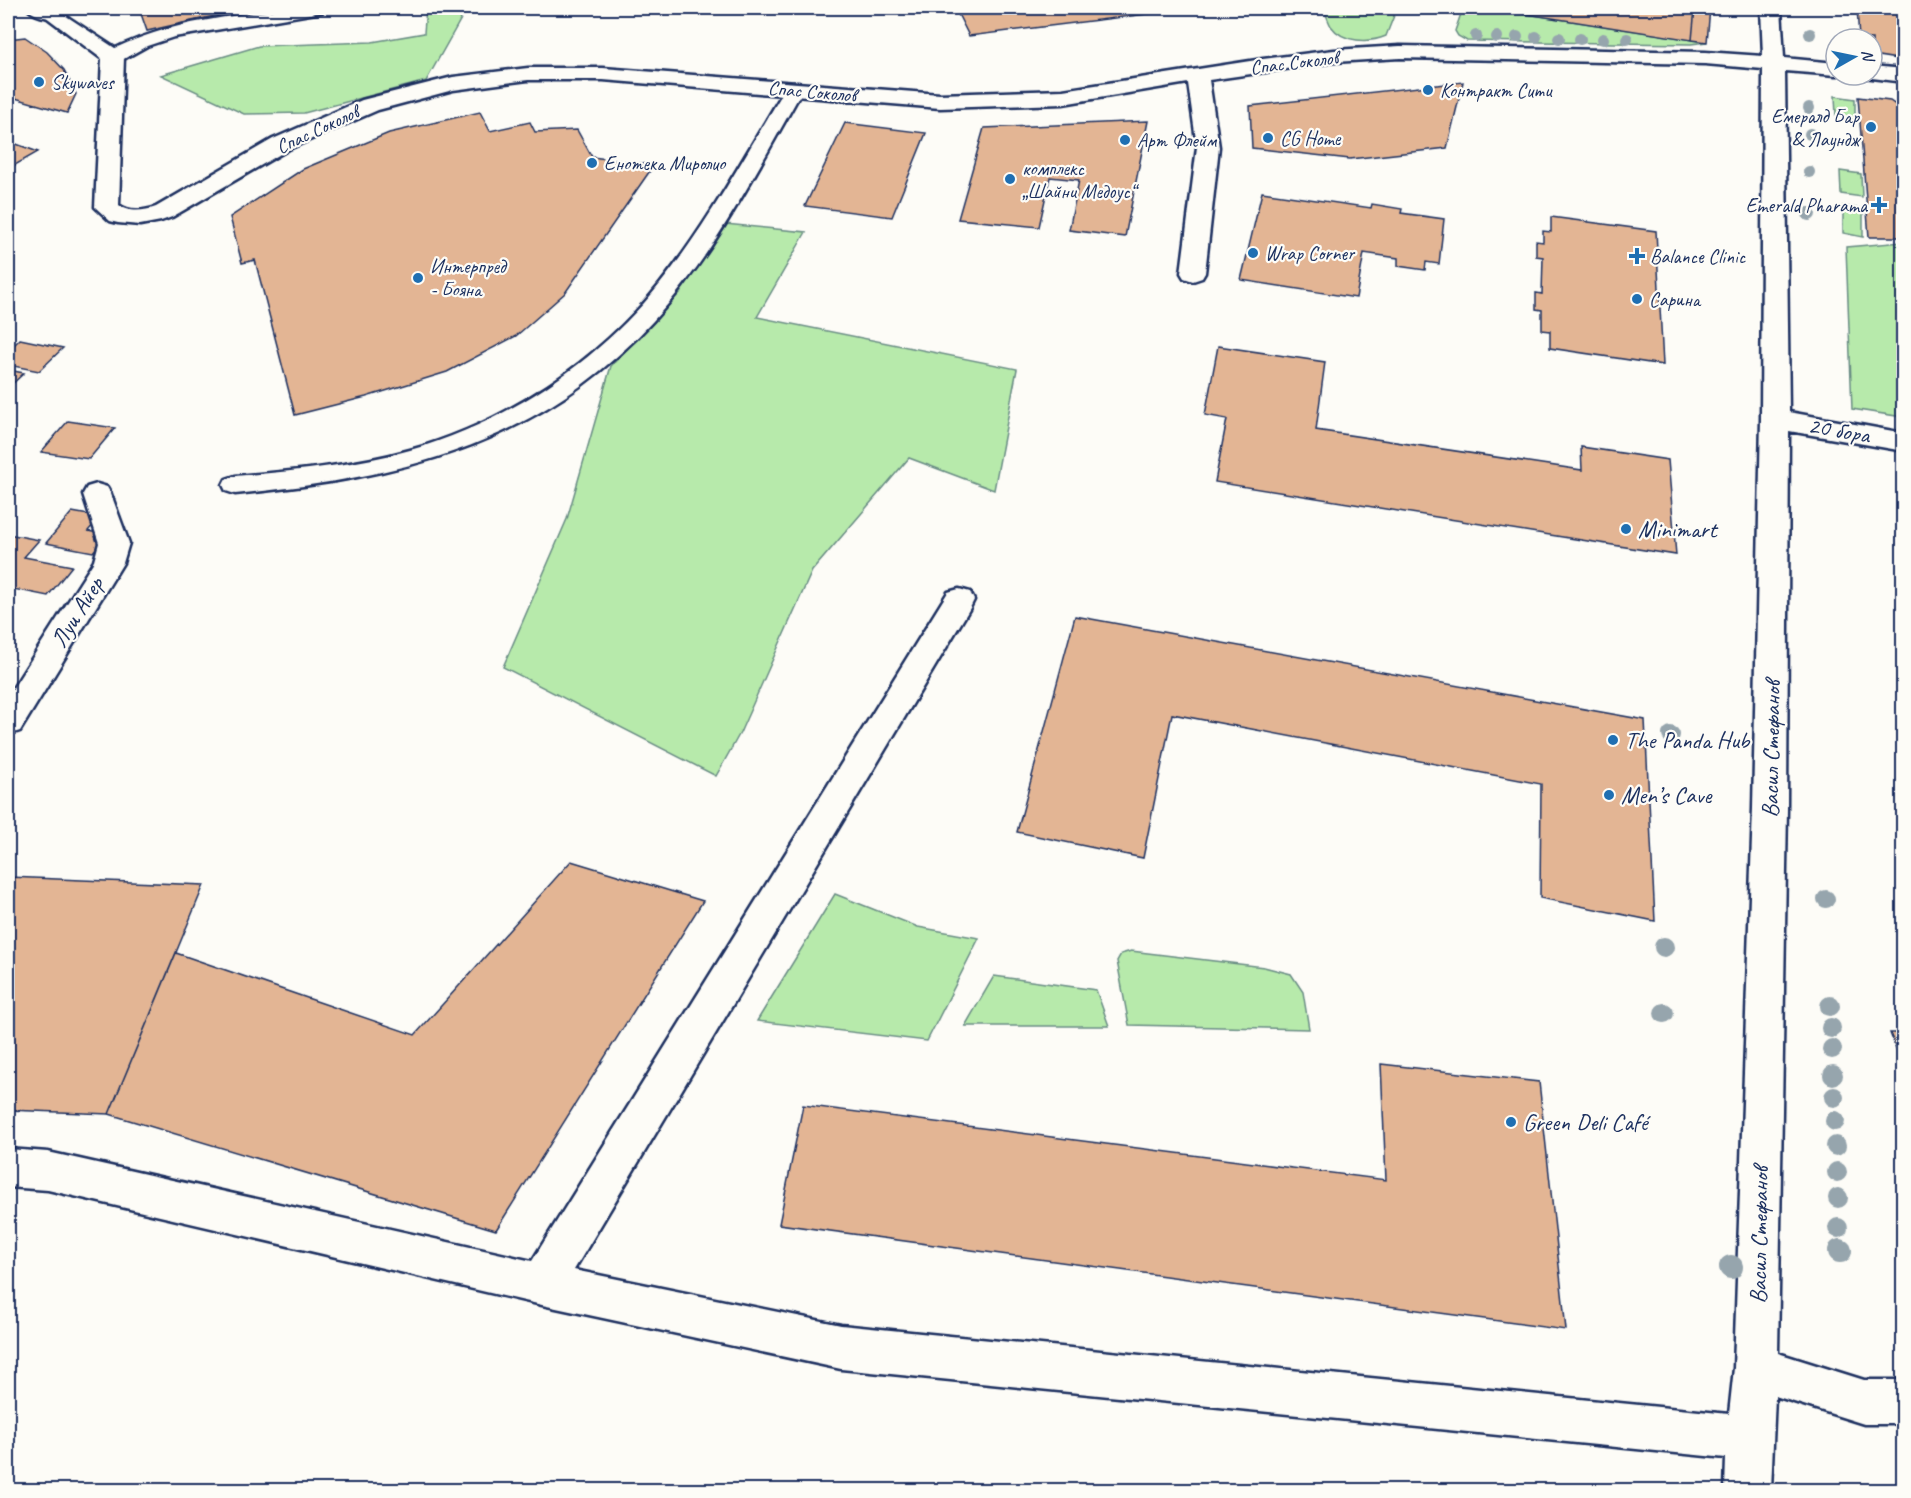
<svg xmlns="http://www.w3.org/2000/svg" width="1911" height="1498" viewBox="0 0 1911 1498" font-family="Caveat,sans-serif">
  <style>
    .green { fill: #b7eaab; stroke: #698c84; stroke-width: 1.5 }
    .building { fill: #e3b594; stroke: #1b2f5e; stroke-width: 1.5 }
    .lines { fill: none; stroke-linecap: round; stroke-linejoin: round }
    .lane-casing { stroke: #1b2f5e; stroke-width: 5 }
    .street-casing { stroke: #1b2f5e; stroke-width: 5 }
    .lane { fill: #fdfcf7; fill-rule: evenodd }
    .street { fill: #fdfcf7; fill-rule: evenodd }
    .tree { fill: #96a5ad }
    .poi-dot { fill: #1f6fb2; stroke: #fdfcf7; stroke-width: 2 }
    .labels { text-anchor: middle; stroke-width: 4.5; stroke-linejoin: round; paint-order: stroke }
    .far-street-label { font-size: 20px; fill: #1b2f5e; stroke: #fdfcf7 }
    .far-poi-label { font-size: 20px; fill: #1b2f5e; stroke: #fdfcf7; text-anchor: start }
    .street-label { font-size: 24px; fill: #1b2f5e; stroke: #fdfcf7 }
    .poi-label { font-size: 24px; fill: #1b2f5e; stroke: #fdfcf7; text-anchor: start }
  </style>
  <rect width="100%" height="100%" fill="#fdfcf7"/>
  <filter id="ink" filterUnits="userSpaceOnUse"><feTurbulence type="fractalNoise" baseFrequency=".0167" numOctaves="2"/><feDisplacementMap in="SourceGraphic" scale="12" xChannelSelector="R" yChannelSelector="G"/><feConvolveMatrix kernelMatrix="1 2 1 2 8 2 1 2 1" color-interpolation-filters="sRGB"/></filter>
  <g filter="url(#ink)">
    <path class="green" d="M426 8H467L426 81 304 113 244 114 161 75 259 46 372 42 424 33Z
      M1323 8H1397L1386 36C1369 43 1343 43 1331 26 1328 21 1326 13 1323 8Z
      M1463 8H1488L1707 42 1691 44 1467 41 1458 36 1455 31Z
      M1835 96 1855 99V119L1836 116Z
      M1840 171 1861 174 1862 197 1841 194Z
      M1843 206 1863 209V237L1843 233Z
      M725 224 806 232 757 317 1017 369 994 490 909 458 812 571 740 733 716 776 503 667 567 519 611 366 680 293Z
      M1903 242V417L1852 409 1846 247Z
      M835 894 918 927 979 938 927 1041 757 1021Z
      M1131 951 1264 967 1291 974 1303 992 1309 1029 1129 1025 1117 961 1121 954Z
      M994 976 1096 990 1109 1026H965Z"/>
    <path class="building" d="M139 8H280L221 21 218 15 147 31Z
      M955 8H1160L1164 12 969 36Z
      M1488 8H1695L1692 40Z
      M1695 8H1710L1707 42 1692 40Z
      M1857 8H1904V60L1872 55V39H1859Z
      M25 37 47 52 64 70 76 94 67 113 8 96V39Z
      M1463 82 1447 148 1350 159 1252 148 1250 106Z
      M1858 97 1890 101 1904 111V237H1869Z
      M480 112 490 131 530 122 535 132 577 130 592 157 654 165 565 293 516 336 447 372 366 397 295 415 255 260 242 263 230 217 303 169 389 133Z
      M1148 121 1125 237 1069 230 1079 180 1050 177 1039 227 958 219 984 128Z
      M845 123 926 133 892 217 805 206Z
      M8 141 38 152 8 169Z
      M1262 192 1371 208 1372 204 1402 209 1401 213 1444 219 1439 264 1426 262 1425 270 1398 266V258L1364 253 1356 298 1241 280Z
      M1551 217 1656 231 1663 365 1550 348V331L1542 330V310L1536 309V293L1542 294 1543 257 1536 256V241L1543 242V231L1551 232Z
      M20 339 63 348 39 371 8 365V351Z
      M1218 346 1325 362 1316 430 1582 470 1581 447 1668 460 1676 555 1215 482 1227 419 1205 415Z
      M8 370 24 373 8 388Z
      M68 421 115 428 89 459 41 452Z
      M72 512 100 517 88 531 107 535 93 552 46 543Z
      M8 534 39 540 24 557 72 566 48 596 8 588Z
      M1075 616 1645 720 1655 921 1540 898 1541 784 1172 714 1143 858 1017 832Z
      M571 861 703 901 496 1230 109 1114 176 953 415 1035Z
      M8 877 204 885 109 1114 8 1110Z
      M1890 1033H1904V1069Z
      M1381 1064 1539 1082 1566 1330 779 1224 803 1105 1386 1180Z"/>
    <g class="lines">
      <defs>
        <path id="lane" d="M27 8H52L60 13 57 17C48 19 33 16 27 8Z
          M287 8H325L322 12 316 13 174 37 147 46 120 61H106L104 57 106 53C164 22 223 18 287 8Z
          M794 83 801 85 803 89C758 168 715 254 653 321 537 447 398 478 235 494L226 491 223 485 226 479 235 476C294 471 353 466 410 450 506 423 598 362 660 284 708 224 745 155 785 89L787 85Z"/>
        <path id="street" d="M54 8 121 52 124 57 119 205C129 213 144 211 156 207L273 139 362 100 453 77 528 68H603L940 94 1063 90 1263 59 1334 50 1400 46 1705 52 1763 56 1761 8H1781L1784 58 1836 63V75H1838H1836L1785 71 1789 412 1904 433V451L1789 431 1787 808 1778 1353 1864 1380H1904V1424H1864L1775 1396 1771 1490H1725L1726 1458 841 1369 542 1305 48 1190 8 1187V1149L48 1152 532 1261 948 592 959 589 970 592 974 600 970 608 574 1270 841 1325 1729 1414 1734 1368 1753 808 1761 419 1763 69 1705 64 1400 58 1334 62 1209 80 1219 147 1205 273 1202 278 1193 281 1184 278 1181 273 1197 147 1188 83 1063 104 940 108 603 80H528L453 90 378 110 289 149 172 217 161 221 140 225 118 223 110 221 95 207 102 59 41 13 44 9Z
          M1872 66 1904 69V82L1864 77 1863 75H1872Z
          M97 484 107 487 111 494 129 543 123 563 20 731 8 735V696L94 561 99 543 83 494 87 487Z"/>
      </defs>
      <use href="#lane" class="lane-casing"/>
      <use href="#street" class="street-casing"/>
      <use href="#lane" class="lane"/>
      <use href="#street" class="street"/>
    </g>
    <g class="tree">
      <circle cx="1810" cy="34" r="6"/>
      <circle cx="1476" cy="36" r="6"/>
      <circle cx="1497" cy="37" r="6"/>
      <circle cx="1517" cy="37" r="6"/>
      <circle cx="1536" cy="37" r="6"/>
      <circle cx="1559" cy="38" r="6"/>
      <circle cx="1580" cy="39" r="6"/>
      <circle cx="1603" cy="39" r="6"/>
      <circle cx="1627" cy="39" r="6"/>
      <circle cx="1809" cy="108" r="6"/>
      <circle cx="1810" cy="134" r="6"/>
      <circle cx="1809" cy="172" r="6"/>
      <circle cx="1809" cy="214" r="7"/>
      <circle cx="1671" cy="735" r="9"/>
      <circle cx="1826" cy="899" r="9"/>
      <circle cx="1664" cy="947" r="10"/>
      <circle cx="1830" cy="1006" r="10"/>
      <circle cx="1664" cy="1013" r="10"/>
      <circle cx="1831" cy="1028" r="10"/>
      <circle cx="1832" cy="1049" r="10"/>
      <circle cx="1833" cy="1075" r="10"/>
      <circle cx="1834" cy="1097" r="10"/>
      <circle cx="1835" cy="1121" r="10"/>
      <circle cx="1836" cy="1146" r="10"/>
      <circle cx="1837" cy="1172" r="10"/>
      <circle cx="1838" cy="1198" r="10"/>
      <circle cx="1838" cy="1228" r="10"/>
      <circle cx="1840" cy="1251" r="12"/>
      <circle cx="1731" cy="1267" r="12"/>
    </g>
  </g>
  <g class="poi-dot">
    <circle cx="39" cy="82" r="6"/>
    <circle cx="1428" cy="90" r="6"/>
    <circle cx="1871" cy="127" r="6"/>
    <circle cx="1268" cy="138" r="6"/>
    <circle cx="1125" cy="140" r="6"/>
    <circle cx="592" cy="163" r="6"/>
    <circle cx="1010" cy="179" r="6"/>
    <path d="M1876 196h6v6h6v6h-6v6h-6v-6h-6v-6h6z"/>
    <circle cx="1253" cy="253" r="6"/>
    <path d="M1634 247h6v6h6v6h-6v6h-6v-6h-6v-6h6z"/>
    <circle cx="418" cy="278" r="6"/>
    <circle cx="1637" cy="299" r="6"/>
    <circle cx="1626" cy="529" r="6"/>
    <circle cx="1613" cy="740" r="6"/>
    <circle cx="1609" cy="795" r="6"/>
    <circle cx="1511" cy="1122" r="6"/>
  </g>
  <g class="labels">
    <g class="far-street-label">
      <text transform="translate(1294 62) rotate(-7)" y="7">Спас Соколов</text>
      <text transform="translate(812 91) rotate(5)" y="7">Спас Соколов</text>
      <text transform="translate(317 129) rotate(-25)" y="7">Спас Соколов</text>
    </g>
    <g class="far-poi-label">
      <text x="51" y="89">Skywaves</text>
      <text x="1440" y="97">Контракт Сити</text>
      <text x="1859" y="123" text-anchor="end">Емералд Бар<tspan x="1859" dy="23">&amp; Лаундж</tspan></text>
      <text x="1280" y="145">CG Home</text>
      <text x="1137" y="147">Арт Флейм</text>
      <text x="604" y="170">Енотека Миролио</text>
      <text x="1022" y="175">комплекс<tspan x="1022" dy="23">„Шайни Медоус“</tspan></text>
      <text x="1867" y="212" text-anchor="end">Emerald Pharama</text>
      <text x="1265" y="260">Wrap Corner</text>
      <text x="1650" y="263">Balance Clinic</text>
      <text x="430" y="273">Интерпред<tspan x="430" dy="23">- Бояна</tspan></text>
      <text x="1649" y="306">Сарина</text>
    </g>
    <g class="street-label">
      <text transform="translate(1839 430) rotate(10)" y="8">20 бора</text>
      <text transform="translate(77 612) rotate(-58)" y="8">Луи Айер</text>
      <text transform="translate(1771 749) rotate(-89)" y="8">Васил Стефанов</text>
      <text transform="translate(1759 1235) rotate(-89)" y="8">Васил Стефанов</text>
    </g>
    <g class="poi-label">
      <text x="1638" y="537">Minimart</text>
      <text x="1625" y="748">The Panda Hub</text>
      <text x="1621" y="803">Men’s Cave</text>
      <text x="1523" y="1130">Green Deli Café</text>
    </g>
  </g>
  <rect width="1911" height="1498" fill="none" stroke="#fdfcf7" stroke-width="30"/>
  <rect x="15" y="15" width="1881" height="1468" fill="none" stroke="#1b2f5e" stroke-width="2" filter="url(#ink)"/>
  <g transform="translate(1854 57) rotate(81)"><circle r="28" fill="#fdfcf7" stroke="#a3aaba" stroke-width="1.5"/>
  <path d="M0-4.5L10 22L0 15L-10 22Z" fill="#1f6fb2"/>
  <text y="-9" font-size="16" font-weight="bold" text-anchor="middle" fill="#1b2f5e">N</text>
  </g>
</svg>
